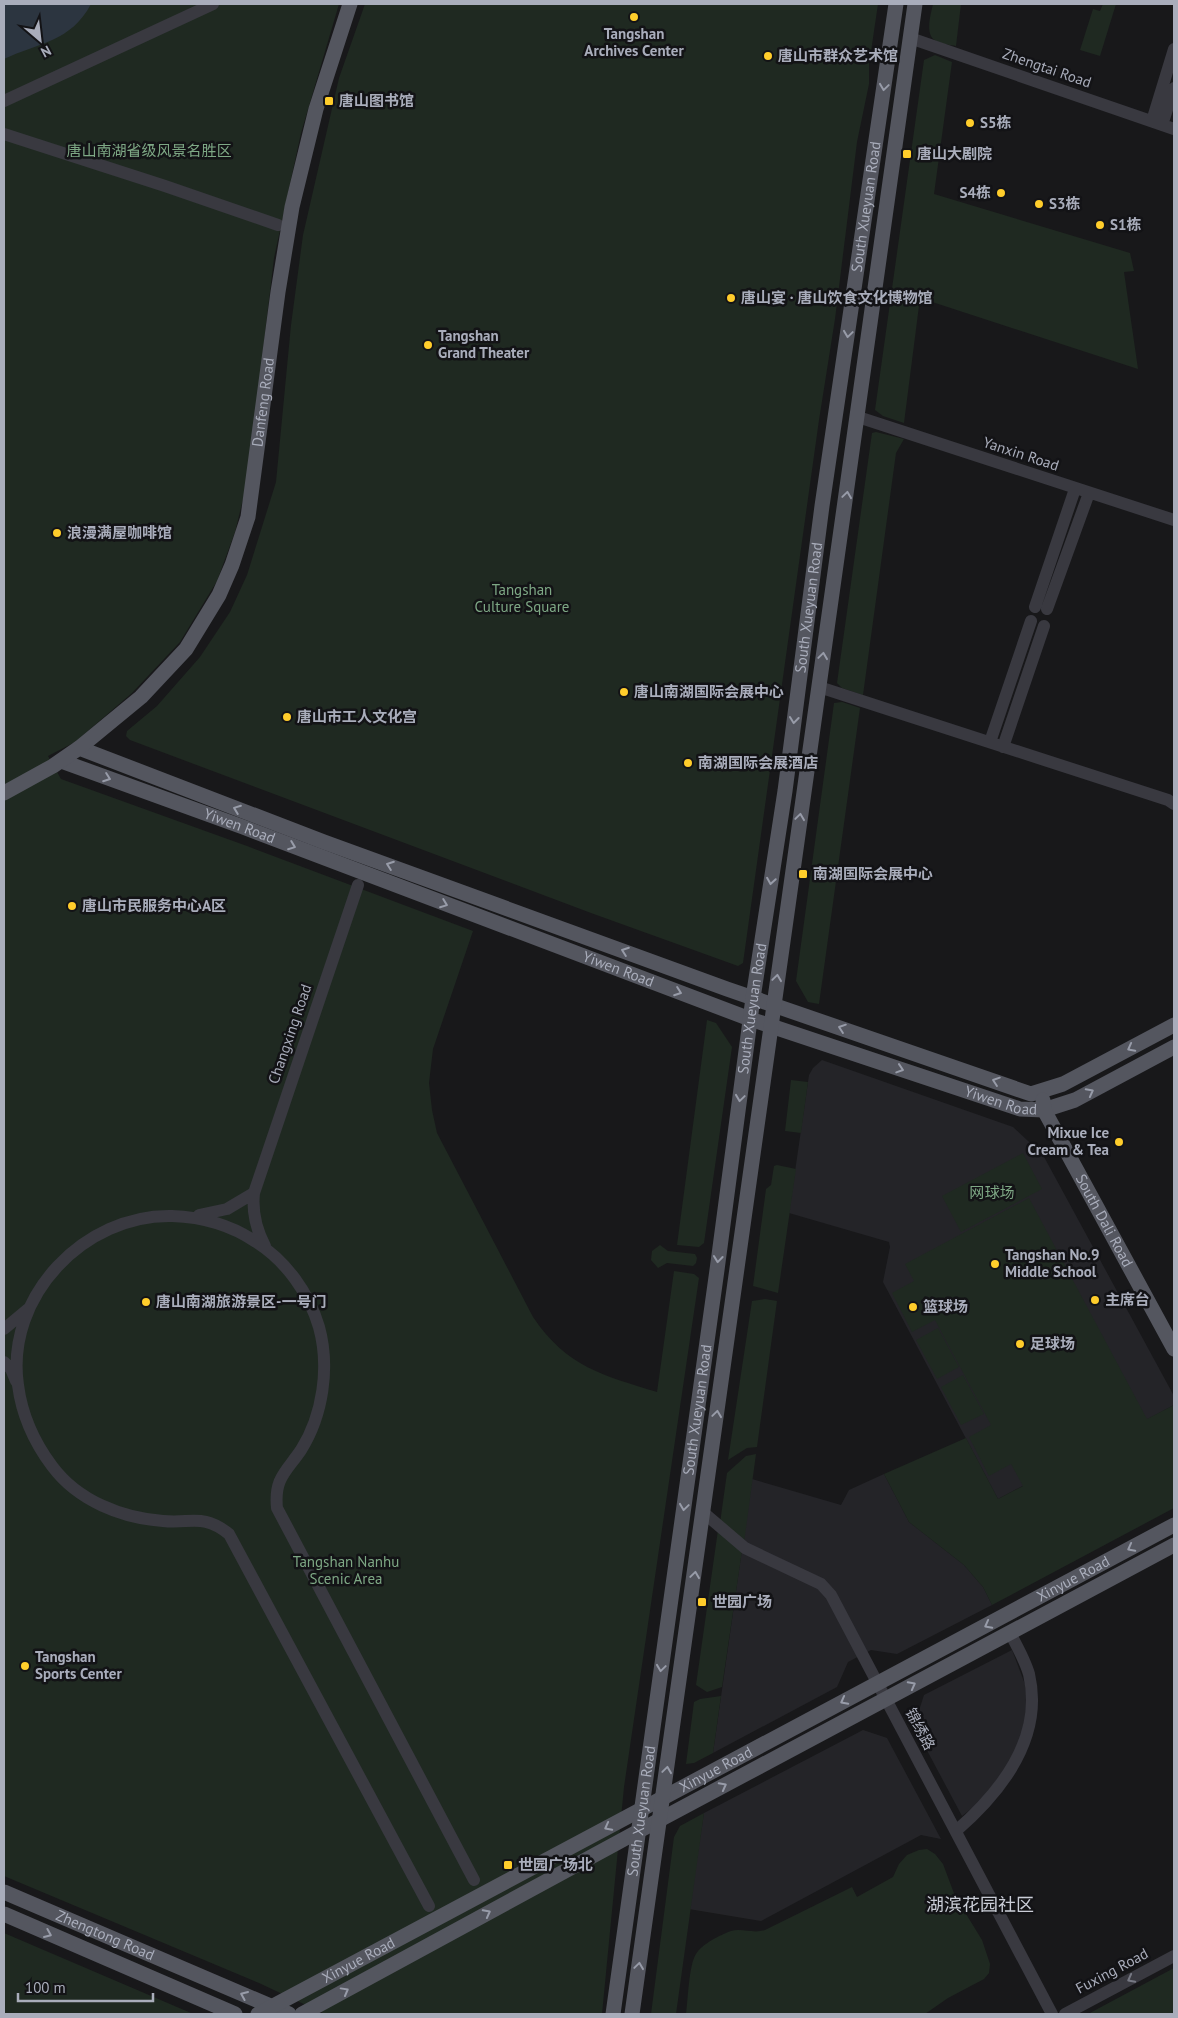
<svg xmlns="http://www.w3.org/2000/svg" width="1178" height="2018" viewBox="0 0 1178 2018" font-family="'PT Sans','Noto Sans SC',sans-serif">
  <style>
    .built { fill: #242428 }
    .green { fill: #1f2921 }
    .water { fill: #2c3540 }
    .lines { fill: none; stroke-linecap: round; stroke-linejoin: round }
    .minor { stroke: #393940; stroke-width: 12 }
    .major { stroke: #54565f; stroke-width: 15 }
    .oneway { stroke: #989ca9 }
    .oneway2 { stroke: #777984 }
    .poi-dot { fill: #ffcd2b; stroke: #131316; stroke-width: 2 }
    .labels { text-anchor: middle; stroke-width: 5; stroke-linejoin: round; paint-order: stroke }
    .poi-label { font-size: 15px; font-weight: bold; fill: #a9adbb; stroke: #131316; text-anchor: start }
    .street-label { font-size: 15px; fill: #a9adbb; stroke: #131316 }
    .park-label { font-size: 15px; fill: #7ea885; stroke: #131316 }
    .quarter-label { font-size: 18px; fill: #cacdd7; stroke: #131316 }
  </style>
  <rect width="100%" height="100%" fill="#18181a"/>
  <path class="built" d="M822 1060 1013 1127 1043 1155 1174 1396V1405L998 1499 883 1282 890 1247 889 1242 789 1213 809 1075 813 1068Z
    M884 1474 909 1522 964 1565 983 1587 992 1605 897 1654 871 1650 848 1662 837 1687 713 1753 752 1479 841 1505 849 1490Z
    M1012 1650 1026 1687 1027 1707 1023 1733 1012 1760 981 1801 962 1816 914 1726 924 1695Z
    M863 1730 887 1738 941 1839 921 1835 761 1921 689 1909 704 1813Z"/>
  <path class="green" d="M4 4H339L301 133 274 258 247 483 235 532 217 581 180 642 132 693 75 742 48 756 61 779 247 846 473 931 433 1049 429 1083 432 1110 437 1133 533 1317C567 1367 602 1375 657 1392L674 1271 694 1274 699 1278 624 1787 602 2014H325L259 1983 4 1876Z
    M365 4H878L869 65V84L857 142 835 319 819 420 743 963 738 966 591 913 130 740 126 736 127 731 157 706 200 657 230 612 247 575 276 482 291 325 303 235 339 78Z
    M933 4H961L956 46C950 45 941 44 936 41 924 35 931 14 933 4Z
    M1103 4H1116L1100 56 1080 50 1093 9 1100 11Z
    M935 55 952 62 934 194 1130 253 1134 271 1124 272 1138 369 920 298 904 423 883 416 875 410 924 60Z
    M876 432 904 439 896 453 863 695 842 688 837 683 872 433Z
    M842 702 860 708 819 1004 808 1002 796 981 834 703Z
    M707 1020 716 1023 732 1047 704 1243 699 1247 677 1245Z
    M791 1080 808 1082 801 1133 785 1131Z
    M1023 1153 1042 1189 961 1232 942 1196Z
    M777 1165 796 1169 778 1293 753 1286 766 1189 771 1185 774 1166Z
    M1029 1198 1147 1419 1174 1405V1508L992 1605 983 1587 964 1565 909 1522 884 1474 966 1438 998 1499 1023 1486 1011 1464 989 1476 969 1437 991 1425 935 1320 912 1332 892 1293 914 1281 905 1264Z
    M660 1245 668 1251 695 1254 697 1258 696 1263 693 1266 667 1263 658 1268 651 1260 652 1251Z
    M765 1299 777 1301 757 1447 747 1448 728 1460 752 1301Z
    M938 1328 959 1367 937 1379 916 1340Z
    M963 1375 984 1414 961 1425 941 1387Z
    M756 1454 744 1543 720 1523 727 1473 746 1456Z
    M718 1530 742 1551 722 1687 707 1692 696 1685Z
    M721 1696 713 1753 694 1763 686 1764 694 1702 700 1699Z
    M704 1813 676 2014H651L674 1837 680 1826Z
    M927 1849 935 1854 943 1864 955 1896 982 1940 990 1964 989 1973 984 1979 948 1998 925 2014H686C688 2000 689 1964 696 1954 702 1944 720 1935 731 1931 742 1928 754 1934 765 1930L852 1887 857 1897 893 1877 899 1864 907 1855 919 1850Z
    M4 1933 191 2013V2014H4Z
    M1174 1968V2014H1088Z"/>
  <path class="water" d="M4 4H91C71 42 38 43 4 59Z"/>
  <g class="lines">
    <path class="minor" d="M910 38 1174 129
      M4 101 213 4
      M1152 121 1174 49
      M1162 125 1174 88
      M4 134 165 186 278 225
      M858 417 1174 520
      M1035 607 1075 489
      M1047 609 1089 493
      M819 687 1168 800 1174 804
      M990 742 1031 621
      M1003 747 1044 626
      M199 1215 227 1209 254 1193
      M265 1246C256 1229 252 1212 254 1193L358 885
      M4 1329 28 1309
      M4 1362 11 1369 16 1381
      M704 1513 745 1548 821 1584 831 1595 1052 2014
      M956 1831C1001 1792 1044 1738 1029 1674 1025 1660 1017 1646 1010 1633
      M429 1906 229 1534C203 1513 191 1524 163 1521 122 1518 78 1501 52 1466 34 1442 22 1416 18 1385 5 1296 85 1214 172 1216 203 1217 231 1225 256 1242 286 1261 309 1293 319 1327 330 1367 323 1415 301 1450 286 1472 274 1478 277 1508L474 1880
      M1065 2014 1174 1956"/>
    <g class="major">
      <path d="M79 748 324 842 727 989 1031 1094 1063 1084 1174 1025"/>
      <path id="s1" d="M61 761 243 827 750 1019 1020 1109 1044 1110 1075 1100 1174 1047"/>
      <path id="s2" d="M4 793 53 766 79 748 141 697 186 649 219 595 232 565 248 517 278 292 292 207 316 109 350 4"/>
      <path id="s3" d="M1043 1100 1044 1110 1174 1349"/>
      <path id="s4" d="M4 1892 289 2014"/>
      <path d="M4 1914 235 2014"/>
      <path id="s5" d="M258 2014 1174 1525"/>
      <path d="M302 2014 637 1832 1174 1545"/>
      <path id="s6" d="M613 2014 717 1270 753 998 785 791 822 506 896 4"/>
      <path d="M632 2014 915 4"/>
    </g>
  </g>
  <defs><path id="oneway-chevron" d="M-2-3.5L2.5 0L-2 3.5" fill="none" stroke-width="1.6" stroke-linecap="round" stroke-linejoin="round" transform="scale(1.25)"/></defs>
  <g class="oneway">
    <use href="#oneway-chevron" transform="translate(884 87) rotate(98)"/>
    <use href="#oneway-chevron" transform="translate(848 334) rotate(98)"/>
    <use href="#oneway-chevron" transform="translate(847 495) rotate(-82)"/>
    <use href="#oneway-chevron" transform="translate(823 656) rotate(-82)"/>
    <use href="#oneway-chevron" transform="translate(794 720) rotate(97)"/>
    <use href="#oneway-chevron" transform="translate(107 778) rotate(20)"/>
    <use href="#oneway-chevron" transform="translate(237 809) rotate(-159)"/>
    <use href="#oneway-chevron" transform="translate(800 817) rotate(-82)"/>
    <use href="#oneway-chevron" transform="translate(292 846) rotate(21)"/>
    <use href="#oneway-chevron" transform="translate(390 865) rotate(-160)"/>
    <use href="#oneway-chevron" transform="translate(771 881) rotate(99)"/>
    <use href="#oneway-chevron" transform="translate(444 904) rotate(21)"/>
    <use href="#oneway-chevron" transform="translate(625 951) rotate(-160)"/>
    <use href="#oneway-chevron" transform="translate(777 978) rotate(-82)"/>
    <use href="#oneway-chevron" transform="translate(678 992) rotate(20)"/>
    <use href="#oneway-chevron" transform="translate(842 1028) rotate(-161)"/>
    <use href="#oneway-chevron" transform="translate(1131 1048) rotate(152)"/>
    <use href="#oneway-chevron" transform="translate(900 1069) rotate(18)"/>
    <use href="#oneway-chevron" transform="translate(996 1081) rotate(-161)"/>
    <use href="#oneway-chevron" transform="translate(1090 1092) rotate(-28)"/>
    <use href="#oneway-chevron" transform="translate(740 1098) rotate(98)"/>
    <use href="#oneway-chevron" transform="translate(718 1259) rotate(96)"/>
    <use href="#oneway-chevron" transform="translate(717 1414) rotate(-82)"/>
    <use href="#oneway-chevron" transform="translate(684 1507) rotate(98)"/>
    <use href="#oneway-chevron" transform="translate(1131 1548) rotate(152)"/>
    <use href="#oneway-chevron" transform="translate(695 1575) rotate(-82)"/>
    <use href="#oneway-chevron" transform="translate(988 1625) rotate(152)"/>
    <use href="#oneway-chevron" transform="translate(661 1668) rotate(98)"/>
    <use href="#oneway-chevron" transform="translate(912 1685) rotate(-28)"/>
    <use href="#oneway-chevron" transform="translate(844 1701) rotate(152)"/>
    <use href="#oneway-chevron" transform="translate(667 1770) rotate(-82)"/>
    <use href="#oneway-chevron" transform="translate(723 1786) rotate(-28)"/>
    <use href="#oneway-chevron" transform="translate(608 1827) rotate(152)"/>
    <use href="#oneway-chevron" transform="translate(487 1913) rotate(-28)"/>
    <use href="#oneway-chevron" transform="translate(48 1934) rotate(23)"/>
    <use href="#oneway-chevron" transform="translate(639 1966) rotate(-82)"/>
    <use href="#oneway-chevron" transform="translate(345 1991) rotate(-29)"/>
    <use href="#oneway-chevron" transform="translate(244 1995) rotate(-157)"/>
  </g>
  <use class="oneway2" href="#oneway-chevron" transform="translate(1131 1979) rotate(152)"/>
  <g class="poi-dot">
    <circle cx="634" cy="17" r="5"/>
    <circle cx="768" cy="56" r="5"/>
    <rect x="324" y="96" width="10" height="10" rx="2.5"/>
    <circle cx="970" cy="123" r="5"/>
    <rect x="902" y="149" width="10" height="10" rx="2.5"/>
    <circle cx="1001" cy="193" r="5"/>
    <circle cx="1039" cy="204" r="5"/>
    <circle cx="1100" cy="225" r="5"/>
    <circle cx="731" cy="298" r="5"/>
    <circle cx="428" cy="345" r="5"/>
    <circle cx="57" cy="533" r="5"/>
    <circle cx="624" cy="692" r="5"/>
    <circle cx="287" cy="717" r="5"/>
    <circle cx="688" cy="763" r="5"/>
    <rect x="798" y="869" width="10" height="10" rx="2.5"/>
    <circle cx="72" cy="906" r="5"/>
    <circle cx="1119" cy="1142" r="5"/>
    <circle cx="995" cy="1264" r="5"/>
    <circle cx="1095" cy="1300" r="5"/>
    <circle cx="146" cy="1302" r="5"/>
    <circle cx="913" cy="1307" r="5"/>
    <circle cx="1020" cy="1344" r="5"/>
    <rect x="697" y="1597" width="10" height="10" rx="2.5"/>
    <circle cx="25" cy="1666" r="5"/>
    <rect x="503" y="1860" width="10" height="10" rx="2.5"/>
  </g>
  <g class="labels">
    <g class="poi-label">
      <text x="634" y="39" text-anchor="middle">Tangshan<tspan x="634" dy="17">Archives Center</tspan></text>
      <text x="778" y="61">唐山市群众艺术馆</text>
      <text x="339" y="106">唐山图书馆</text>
      <text x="980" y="128">S5栋</text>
      <text x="917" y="159">唐山大剧院</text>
      <text x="991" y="198" text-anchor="end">S4栋</text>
      <text x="1049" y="209">S3栋</text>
      <text x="1110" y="230">S1栋</text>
      <text x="741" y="303">唐山宴 · 唐山饮食文化博物馆</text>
      <text x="438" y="341">Tangshan<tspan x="438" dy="17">Grand Theater</tspan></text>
      <text x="67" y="538">浪漫满屋咖啡馆</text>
      <text x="634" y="697">唐山南湖国际会展中心</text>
      <text x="297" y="722">唐山市工人文化宫</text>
      <text x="698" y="768">南湖国际会展酒店</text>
      <text x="813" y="879">南湖国际会展中心</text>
      <text x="82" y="911">唐山市民服务中心A区</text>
      <text x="1109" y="1138" text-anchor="end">Mixue Ice<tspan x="1109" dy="17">Cream &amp; Tea</tspan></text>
      <text x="1005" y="1260">Tangshan No.9<tspan x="1005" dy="17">Middle School</tspan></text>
      <text x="1105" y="1305">主席台</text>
      <text x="156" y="1307">唐山南湖旅游景区-一号门</text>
      <text x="923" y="1312">篮球场</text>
      <text x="1030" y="1349">足球场</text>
      <text x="712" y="1607">世园广场</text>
      <text x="35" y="1662">Tangshan<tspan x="35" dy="17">Sports Center</tspan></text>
      <text x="518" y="1870">世园广场北</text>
    </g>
    <g class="street-label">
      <text transform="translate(1047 68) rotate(19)" y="5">Zhengtai Road</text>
      <text dy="5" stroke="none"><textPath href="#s6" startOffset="1825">South Xueyuan Road</textPath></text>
      <text dy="5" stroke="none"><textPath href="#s2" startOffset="496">Danfeng Road</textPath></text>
      <text transform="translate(1021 454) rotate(18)" y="5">Yanxin Road</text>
      <text dy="5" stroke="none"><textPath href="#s6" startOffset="1420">South Xueyuan Road</textPath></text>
      <text dy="5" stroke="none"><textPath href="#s1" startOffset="190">Yiwen Road</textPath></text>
      <text dy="5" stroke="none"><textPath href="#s1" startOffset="595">Yiwen Road</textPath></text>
      <text dy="5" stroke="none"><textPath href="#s6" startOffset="1015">South Xueyuan Road</textPath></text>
      <text transform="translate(290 1034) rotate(-71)" y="5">Changxing Road</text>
      <text dy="5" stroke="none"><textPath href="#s1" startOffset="1000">Yiwen Road</textPath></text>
      <text dy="5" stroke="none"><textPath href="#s3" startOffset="136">South Dali Road</textPath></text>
      <text dy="5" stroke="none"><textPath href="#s6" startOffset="610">South Xueyuan Road</textPath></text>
      <text dy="5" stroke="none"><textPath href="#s5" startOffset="924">Xinyue Road</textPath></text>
      <text transform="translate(920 1729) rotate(62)" y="5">锦绣路</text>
      <text dy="5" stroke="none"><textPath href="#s5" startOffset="519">Xinyue Road</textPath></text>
      <text dy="5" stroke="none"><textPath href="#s6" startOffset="205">South Xueyuan Road</textPath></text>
      <text dy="5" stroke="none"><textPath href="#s4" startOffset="110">Zhengtong Road</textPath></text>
      <text dy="5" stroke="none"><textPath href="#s5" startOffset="114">Xinyue Road</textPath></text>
      <text transform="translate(1112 1971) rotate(-28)" y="5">Fuxing Road</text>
    </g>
    <g class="park-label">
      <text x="149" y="156">唐山南湖省级风景名胜区</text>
      <text x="522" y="595">Tangshan<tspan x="522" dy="17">Culture Square</tspan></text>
      <text x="992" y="1198">网球场</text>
      <text x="346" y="1567">Tangshan Nanhu<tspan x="346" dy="17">Scenic Area</tspan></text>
    </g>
    <g class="quarter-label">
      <text x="980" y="1911">湖滨花园社区</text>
    </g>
  </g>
  <rect width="1178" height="2018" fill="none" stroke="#a9adbb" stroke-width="10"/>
  <g transform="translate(40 40) rotate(152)" stroke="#131316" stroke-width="4" paint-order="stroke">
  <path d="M0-4L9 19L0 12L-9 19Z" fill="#a9adbb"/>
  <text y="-8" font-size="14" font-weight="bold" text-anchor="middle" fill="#a9adbb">N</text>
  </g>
  <path d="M18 1993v8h135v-8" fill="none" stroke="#a9adbb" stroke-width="2.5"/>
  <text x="25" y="1993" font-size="15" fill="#a9adbb" stroke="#131316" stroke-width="4" paint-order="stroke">100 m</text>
</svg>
